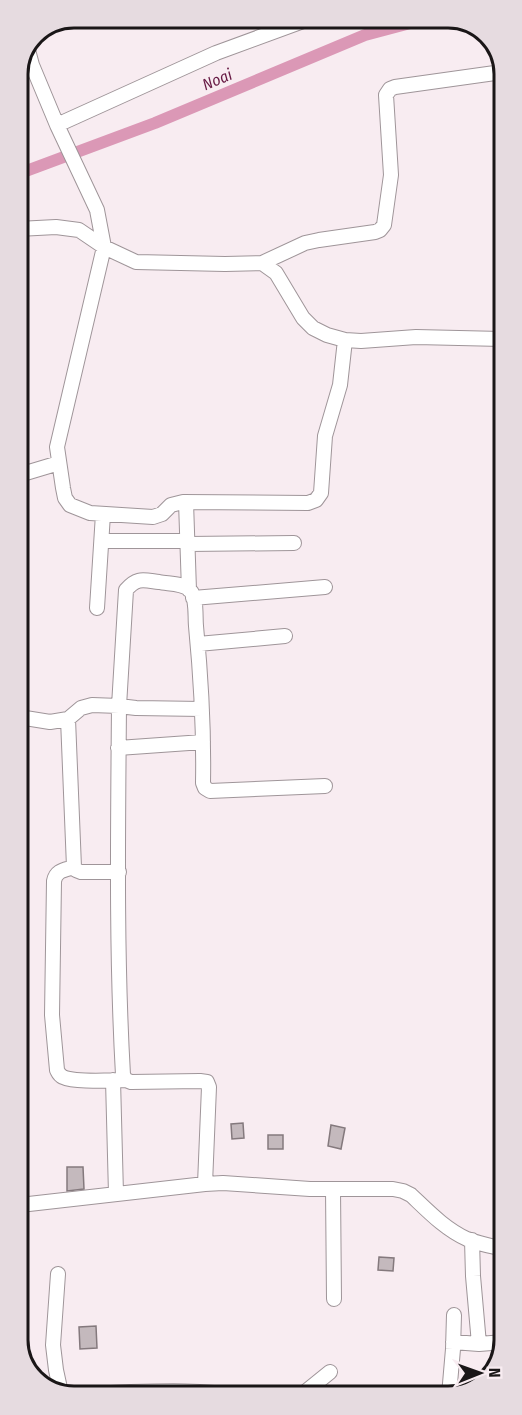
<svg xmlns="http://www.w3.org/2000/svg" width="522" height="1415" viewBox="0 0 522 1415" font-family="'Fira Sans Condensed',sans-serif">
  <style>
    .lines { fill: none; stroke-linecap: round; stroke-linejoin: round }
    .canal { stroke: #db98b6; stroke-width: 12 }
    .building { fill: #c4b9bd; stroke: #84797d; stroke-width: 1.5 }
    .minor-casing { stroke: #9f9599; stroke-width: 16 }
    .minor { stroke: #fff; stroke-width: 14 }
    .labels { text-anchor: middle; stroke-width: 5; stroke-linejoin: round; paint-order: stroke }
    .water-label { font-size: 16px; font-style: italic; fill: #671a44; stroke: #f8ecf1 }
    .rim { fill: none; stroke: #1a1617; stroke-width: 3 }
  </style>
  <rect width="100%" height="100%" fill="#f8ecf1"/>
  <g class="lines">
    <path class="canal" d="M18 174 155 123 365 35 429 18"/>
  </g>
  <path class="building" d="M243 1123 244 1138 232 1139 231 1124Z
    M331 1125 345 1128 341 1149 328 1146Z
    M268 1135H283V1149H268Z
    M67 1167H83L84 1189 67 1191Z
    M379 1257 394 1258 393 1271 378 1270Z
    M96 1326 97 1348 80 1349 79 1327Z"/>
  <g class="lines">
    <defs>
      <path id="minor" d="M28 50 32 65 57 125 97 210 104 247 57 447 63 488 65 498 70 505 90 513 153 517 162 514 171 505 183 502 308 503 316 500 321 493 325 436 340 385 345 340
        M57 125 216 53 306 20
        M18 229 56 227 79 230 104 247 136 262 225 264 262 263 276 273 303 318 313 328 327 335 345 340 361 341 416 337 502 339
        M262 263 305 243 319 240 375 232 380 230 384 225 391 175 386 95 390 89 395 87 502 72
        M19 475 59 463
        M186 502 189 590
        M102 541H188
        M188 544 294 543
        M193 598 325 587
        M97 608 103 514
        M198 644 285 636
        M202 709 136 708 119 706C118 829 116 952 123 1075L126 1080 131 1082 200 1081 207 1082 209 1087 205 1184
        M19 717 50 722 68 719 81 708 92 705 119 706 126 590C137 577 143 580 159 582 168 584 183 583 190 590 197 598 195 615 196 626 201 678 204 730 203 783L205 788 210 791 325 786
        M68 719 74 867 76 870 81 872H119
        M118 748 203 742
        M74 867C65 870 56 870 54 881L52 1015 57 1070C59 1074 59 1075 63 1077 76 1083 111 1080 126 1080
        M113 1080 116 1194
        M333 1189 334 1299
        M20 1205 205 1184 223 1183 310 1189H393L403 1191 411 1195C428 1211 445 1229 467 1239 479 1244 491 1246 504 1249
        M472 1240 473 1276 479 1344
        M58 1274 53 1345 56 1370 61 1393
        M453 1342 479 1344 504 1342
        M449 1395 453 1349 454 1315
        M295 1396 304 1393 330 1372
        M79 1397C96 1393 113 1393 130 1392 167 1391 203 1390 239 1396"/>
    </defs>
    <use href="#minor" class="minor-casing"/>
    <use href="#minor" class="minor"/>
  </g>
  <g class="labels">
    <g class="water-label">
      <text transform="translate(217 79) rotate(-23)" y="6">Noai</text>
    </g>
  </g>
  <path d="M0 0H522V1415H0ZM74 28H448A46 46 0 0 1 494 74V1340A46 46 0 0 1 448 1386H74A46 46 0 0 1 28 1340V74A46 46 0 0 1 74 28Z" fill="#e6dbe0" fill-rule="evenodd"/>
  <path class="rim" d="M74 28H448A46 46 0 0 1 494 74V1340A46 46 0 0 1 448 1386H74A46 46 0 0 1 28 1340V74A46 46 0 0 1 74 28Z"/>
  <g transform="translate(480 1373) rotate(89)" stroke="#f8ecf1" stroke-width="4.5" paint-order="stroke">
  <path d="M0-4.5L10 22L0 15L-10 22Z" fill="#1a1617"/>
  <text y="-9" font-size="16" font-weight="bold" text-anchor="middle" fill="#1a1617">N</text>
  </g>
</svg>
